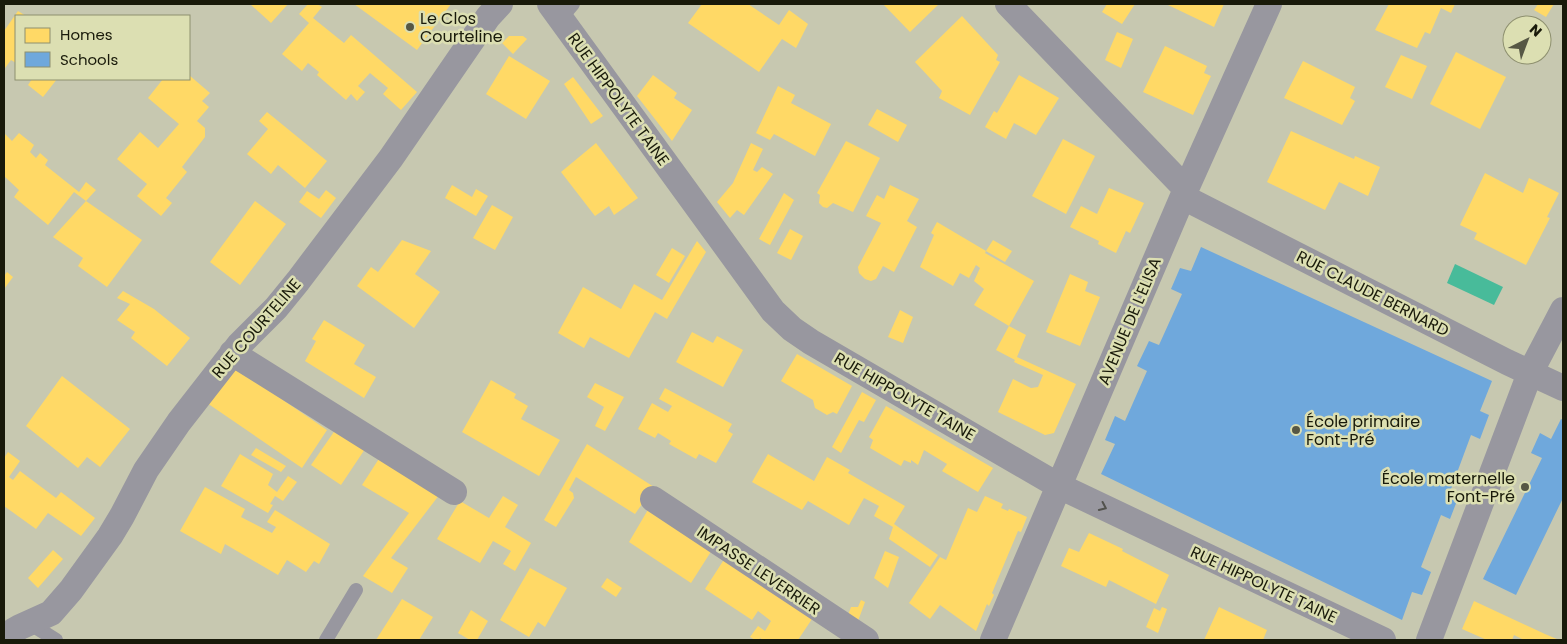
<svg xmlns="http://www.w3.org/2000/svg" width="1567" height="644" viewBox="0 0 1567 644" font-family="Poppins,sans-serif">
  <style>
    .water { fill: #48bb9a }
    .homes { fill: #ffd966 }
    .schools { fill: #6fa8dc }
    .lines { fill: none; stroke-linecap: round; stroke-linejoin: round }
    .lane { stroke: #98979f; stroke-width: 14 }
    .street { stroke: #98979f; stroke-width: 26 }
    .oneway { stroke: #52524d }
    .poi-dot { fill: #565744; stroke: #dcdfb2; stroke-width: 2 }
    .labels { text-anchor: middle; stroke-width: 5; stroke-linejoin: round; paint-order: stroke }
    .poi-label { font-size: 16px; fill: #191a0a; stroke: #dcdfb2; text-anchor: start }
    .street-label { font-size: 16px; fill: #191a0a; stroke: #dcdfb2 }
  </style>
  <rect width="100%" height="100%" fill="#c7c8b0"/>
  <path class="water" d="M1455 264 1503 287 1494 305 1447 283Z"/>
  <path class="homes" d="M250 4H288L271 23Z
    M308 4H317L322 7 313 18 344 43 351 35 417 92 401 110 383 94 388 88 370 73 358 86 365 92 357 101 351 94 346 100 317 75 319 72 308 63 302 71 282 54 309 23 299 14Z
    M354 4H451L417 50Z
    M702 4H748L779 25 789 10 808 24 796 48 782 39 759 72 688 23Z
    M883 4H939L910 32Z
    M1107 4H1135L1122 24 1102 12Z
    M1168 4H1224L1214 27 1168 5Z
    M1389 4H1455L1451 13 1441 8 1430 34 1425 32 1417 48 1375 30Z
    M1538 4H1554L1546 17 1534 10Z
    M18 11 26 16H16V63L11 60 5 68 4 67V31Z
    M962 16 998 55 996 60 1000 62 970 115 939 98 942 91 915 62Z
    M1117 32 1133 39 1121 68 1105 60Z
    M509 36H523L527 39 513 54 502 43Z
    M1165 46 1207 66 1204 73 1211 76 1193 115 1143 92Z
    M1456 52 1506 77 1480 129 1430 104Z
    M1401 55 1427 66 1412 99 1385 87Z
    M509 56 550 81 526 119 486 94Z
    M1303 61 1355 87 1350 98 1355 101 1342 125 1284 98Z
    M189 75 210 93 202 101 209 107 197 121 205 128V137L182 167 187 172 166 198 172 203 161 216 137 196 147 184 117 159 140 132 158 148 179 124 148 98 163 79H189Z
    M653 75 677 93 674 98 692 110 672 141 637 96Z
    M1019 75 1059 98 1036 135 1014 123 1006 139 985 127 994 111 997 113Z
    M573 77 603 116 591 124 564 84Z
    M32 79H57L43 97 28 85Z
    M778 86 795 95 791 103 831 124 815 156 774 134 770 140 756 133Z
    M877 109 907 125 898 142 868 125Z
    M267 112 327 161 305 188 278 165 271 174 247 154 268 129 259 121Z
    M1291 131 1354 159 1355 156 1380 167 1368 196 1339 182 1325 210 1267 182Z
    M4 133 12 141 19 133 34 145 30 152 36 158 40 153 48 160 45 165 79 192 86 182 96 190 86 201 74 192 48 225 14 197 19 190 4 176Z
    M1063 139 1095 156 1066 214 1032 196Z
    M846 141 880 158 853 212 833 203 827 208 823 207 819 203 820 195 817 193Z
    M596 143 638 198 614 215 609 206 595 216 561 172Z
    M751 143 763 149 753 170 757 172 762 167 773 174 744 215 737 210 730 218 717 202 733 183Z
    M1485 173 1523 193 1529 178 1559 193 1547 217 1550 218 1526 265 1474 239 1477 233 1460 225Z
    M452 185 472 197 476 189 488 196 476 216 445 198Z
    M890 185 919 199 907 221 917 227 894 272 883 266 876 279 871 281 865 279 859 273 858 267 881 223 866 216 877 195 884 199Z
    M1109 188 1144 203 1130 233 1126 231 1116 253 1098 244 1099 241 1070 227 1081 206 1097 214Z
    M326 190 336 198 321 218 299 202 307 191 319 199Z
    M784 193 794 200 770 245 759 239Z
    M86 201 142 240 107 287 78 266 83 258 53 237Z
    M255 201 286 224 240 285 210 262Z
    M492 205 513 217 495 250 473 238Z
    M937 222 986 251 993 240 1012 251 1005 262 986 251 985 253 1034 281 1009 326 974 305 984 289 974 281 980 268 976 265 969 278 960 273 953 286 920 267 934 235 931 233Z
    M790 229 803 236 791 260 777 253Z
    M402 240 431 251 415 274 440 292 414 328 357 286 371 267 378 272Z
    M697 241 706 252 667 319 655 312 629 358 590 337 584 348 558 333 583 287 621 309 634 284 662 300Z
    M672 248 685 256 669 283 656 275Z
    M7 272 13 277 4 289V276Z
    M1070 274 1088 282 1085 291 1100 297 1080 346 1046 332Z
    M123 291 154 309 190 338 167 366 131 338 135 332 117 320 130 304 117 298Z
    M900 310 913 317 903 343 888 337Z
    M324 320 365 345 354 364 376 377 364 398 305 361 316 341 312 339Z
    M1009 326 1026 335 1017 357 1076 384 1054 433 1045 435 998 412 1013 379 1031 388 1038 387 1043 375 1014 362 1015 360 996 350Z
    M692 332 713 343 717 336 743 350 723 387 676 362Z
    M797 354 852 386 837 414 833 412 827 415 815 408 813 400 781 381Z
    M233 366 327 430 302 468 207 403Z
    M62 376 130 429 100 467 87 457 78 468 26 426Z
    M491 380 516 394 514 398 528 406 521 419 560 440 539 476 462 432Z
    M595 383 624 397 605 431 595 426 604 407 587 397Z
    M665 388 732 424 728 431 733 434 716 463 699 454 696 459 669 444 671 441 658 433 655 438 638 429 652 403 668 412 672 406 659 399Z
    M862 392 876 400 864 422 859 420 841 453 832 447Z
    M886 406 993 468 978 492 942 471 947 464 924 450 918 465 911 460V463L904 460 901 466 870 448 873 440 869 437Z
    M338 426 367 446 341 485 311 465Z
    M587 444 654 487 635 514 576 477 569 490 573 493 574 498 556 527 544 520Z
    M256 448 286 466 281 472 251 455Z
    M8 452 20 461 9 477 13 480 20 471 56 498 61 492 95 518 81 536 48 513 36 529 4 506V458Z
    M240 454 273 474 268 485 277 492 288 476 297 482 283 501 275 496 270 504 273 505 268 513 221 486Z
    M382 454 443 490 391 558 408 568 392 593 363 576 409 513 362 485Z
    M768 454 814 481 827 457 850 470 848 473 905 506 894 524 938 555 930 567 889 539 893 527 874 516 879 506 864 498 849 525 808 501 802 510 752 482Z
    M205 487 245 509 241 517 272 533 276 527 267 522 275 510 330 544 319 564 314 561 306 572 287 560 278 575 225 544 221 554 180 531Z
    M503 496 518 505 505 527 531 543 515 571 503 564 511 551 493 541 480 563 437 539 460 501 489 518Z
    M985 496 1003 504 1001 508 1008 511 1009 509 1027 517 1021 532 1018 531 992 593 994 595 989 606 987 604 976 631 940 605 930 619 909 603 940 557 946 560 968 508 977 512Z
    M649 508 712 550 691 583 629 542Z
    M1089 533 1123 549 1122 551 1169 575 1156 604 1109 580 1106 587 1061 566 1069 548 1079 552Z
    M53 550 63 559 38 588 28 578Z
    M885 551 899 557 888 588 874 578Z
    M725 558 814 616 798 640H763L760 638 759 640H755L750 637 758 626 765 631 771 621 758 611 752 620 705 589Z
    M530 568 567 588 545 627 538 622 529 637 500 620Z
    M607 578 622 588 616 597 601 587Z
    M402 599 433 617 419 640H376Z
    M861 600 865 602 858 621 848 615 851 607H858Z
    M1474 601 1545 634 1559 640H1524L1514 635 1512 640H1487L1462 629Z
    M1162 607 1167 609 1158 633 1146 627 1154 608 1160 611Z
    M1219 607 1267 630 1263 640H1204Z
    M471 610 488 621 477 640H470L458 633Z"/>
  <path class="schools" d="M1201 247 1492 381 1480 411 1489 415 1480 439 1471 435 1451 489 1460 493 1450 519 1441 515 1421 567 1431 572 1422 595 1412 592 1402 620 1101 474 1115 444 1105 440 1115 416 1125 421 1147 371 1137 366 1149 341 1159 345 1182 294 1171 289 1180 268 1191 271Z
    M1561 419 1563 420V498L1516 595 1483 579 1542 458 1531 453 1540 433 1551 439Z"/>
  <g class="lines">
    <path class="lane" d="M561 18 573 4
      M29 623 56 640
      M326 640 356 590"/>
    <path class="street" d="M550 4 773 311 792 329 811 342 1059 486 1383 640
      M1008 4 1186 189
      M1183 197 1507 362 1563 388
      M232 353 454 492
      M653 499 866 640
      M5 640 13 631 20 627 51 613 71 590 110 536 122 516 146 470 179 422 239 345 276 308 298 281 391 158 488 17 500 4
      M993 640 1186 189 1269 4
      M1429 640 1530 373 1563 310"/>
  </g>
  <defs><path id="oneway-chevron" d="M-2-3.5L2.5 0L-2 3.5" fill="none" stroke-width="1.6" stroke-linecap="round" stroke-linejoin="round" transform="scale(1.25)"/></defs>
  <use class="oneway" href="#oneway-chevron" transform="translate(1103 507) rotate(25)"/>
  <g class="poi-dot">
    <circle cx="410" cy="27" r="5"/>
    <circle cx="1296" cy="430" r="5"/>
    <circle cx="1525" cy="487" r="5"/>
  </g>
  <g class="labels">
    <g class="poi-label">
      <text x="420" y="24">Le Clos<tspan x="420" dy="18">Courteline</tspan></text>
      <text x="1306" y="427">École primaire<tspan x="1306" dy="18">Font-Pré</tspan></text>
      <text x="1515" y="484" text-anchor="end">École maternelle<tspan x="1515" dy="18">Font-Pré</tspan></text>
    </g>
    <g class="street-label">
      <text transform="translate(619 99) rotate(54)" y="6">RUE HIPPOLYTE TAINE</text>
      <text transform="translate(1373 293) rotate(27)" y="6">RUE CLAUDE BERNARD</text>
      <text transform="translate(1129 321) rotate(-67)" y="6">AVENUE DE L'ELISA</text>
      <text transform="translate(256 328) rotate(-49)" y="6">RUE COURTELINE</text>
      <text transform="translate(905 396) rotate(30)" y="6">RUE HIPPOLYTE TAINE</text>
      <text transform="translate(759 570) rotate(34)" y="6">IMPASSE LEVERRIER</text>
      <text transform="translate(1264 584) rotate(25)" y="6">RUE HIPPOLYTE TAINE</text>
    </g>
  </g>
  <rect width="1567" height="644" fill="none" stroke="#191a0a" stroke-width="10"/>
  <rect x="15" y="15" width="175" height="65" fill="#dcdfb2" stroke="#8e906f"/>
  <rect x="25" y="28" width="25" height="15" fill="#ffd966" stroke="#8e906f"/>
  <text x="60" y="40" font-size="15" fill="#191a0a">Homes</text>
  <rect x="25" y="52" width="25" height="15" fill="#6fa8dc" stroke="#8e906f"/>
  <text x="60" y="65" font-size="15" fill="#191a0a">Schools</text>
  <g transform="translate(1527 40) rotate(42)"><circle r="24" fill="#dcdfb2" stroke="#8e906f"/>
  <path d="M0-4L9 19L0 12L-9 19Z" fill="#565744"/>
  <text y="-8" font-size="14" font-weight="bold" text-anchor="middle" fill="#191a0a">N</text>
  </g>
</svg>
